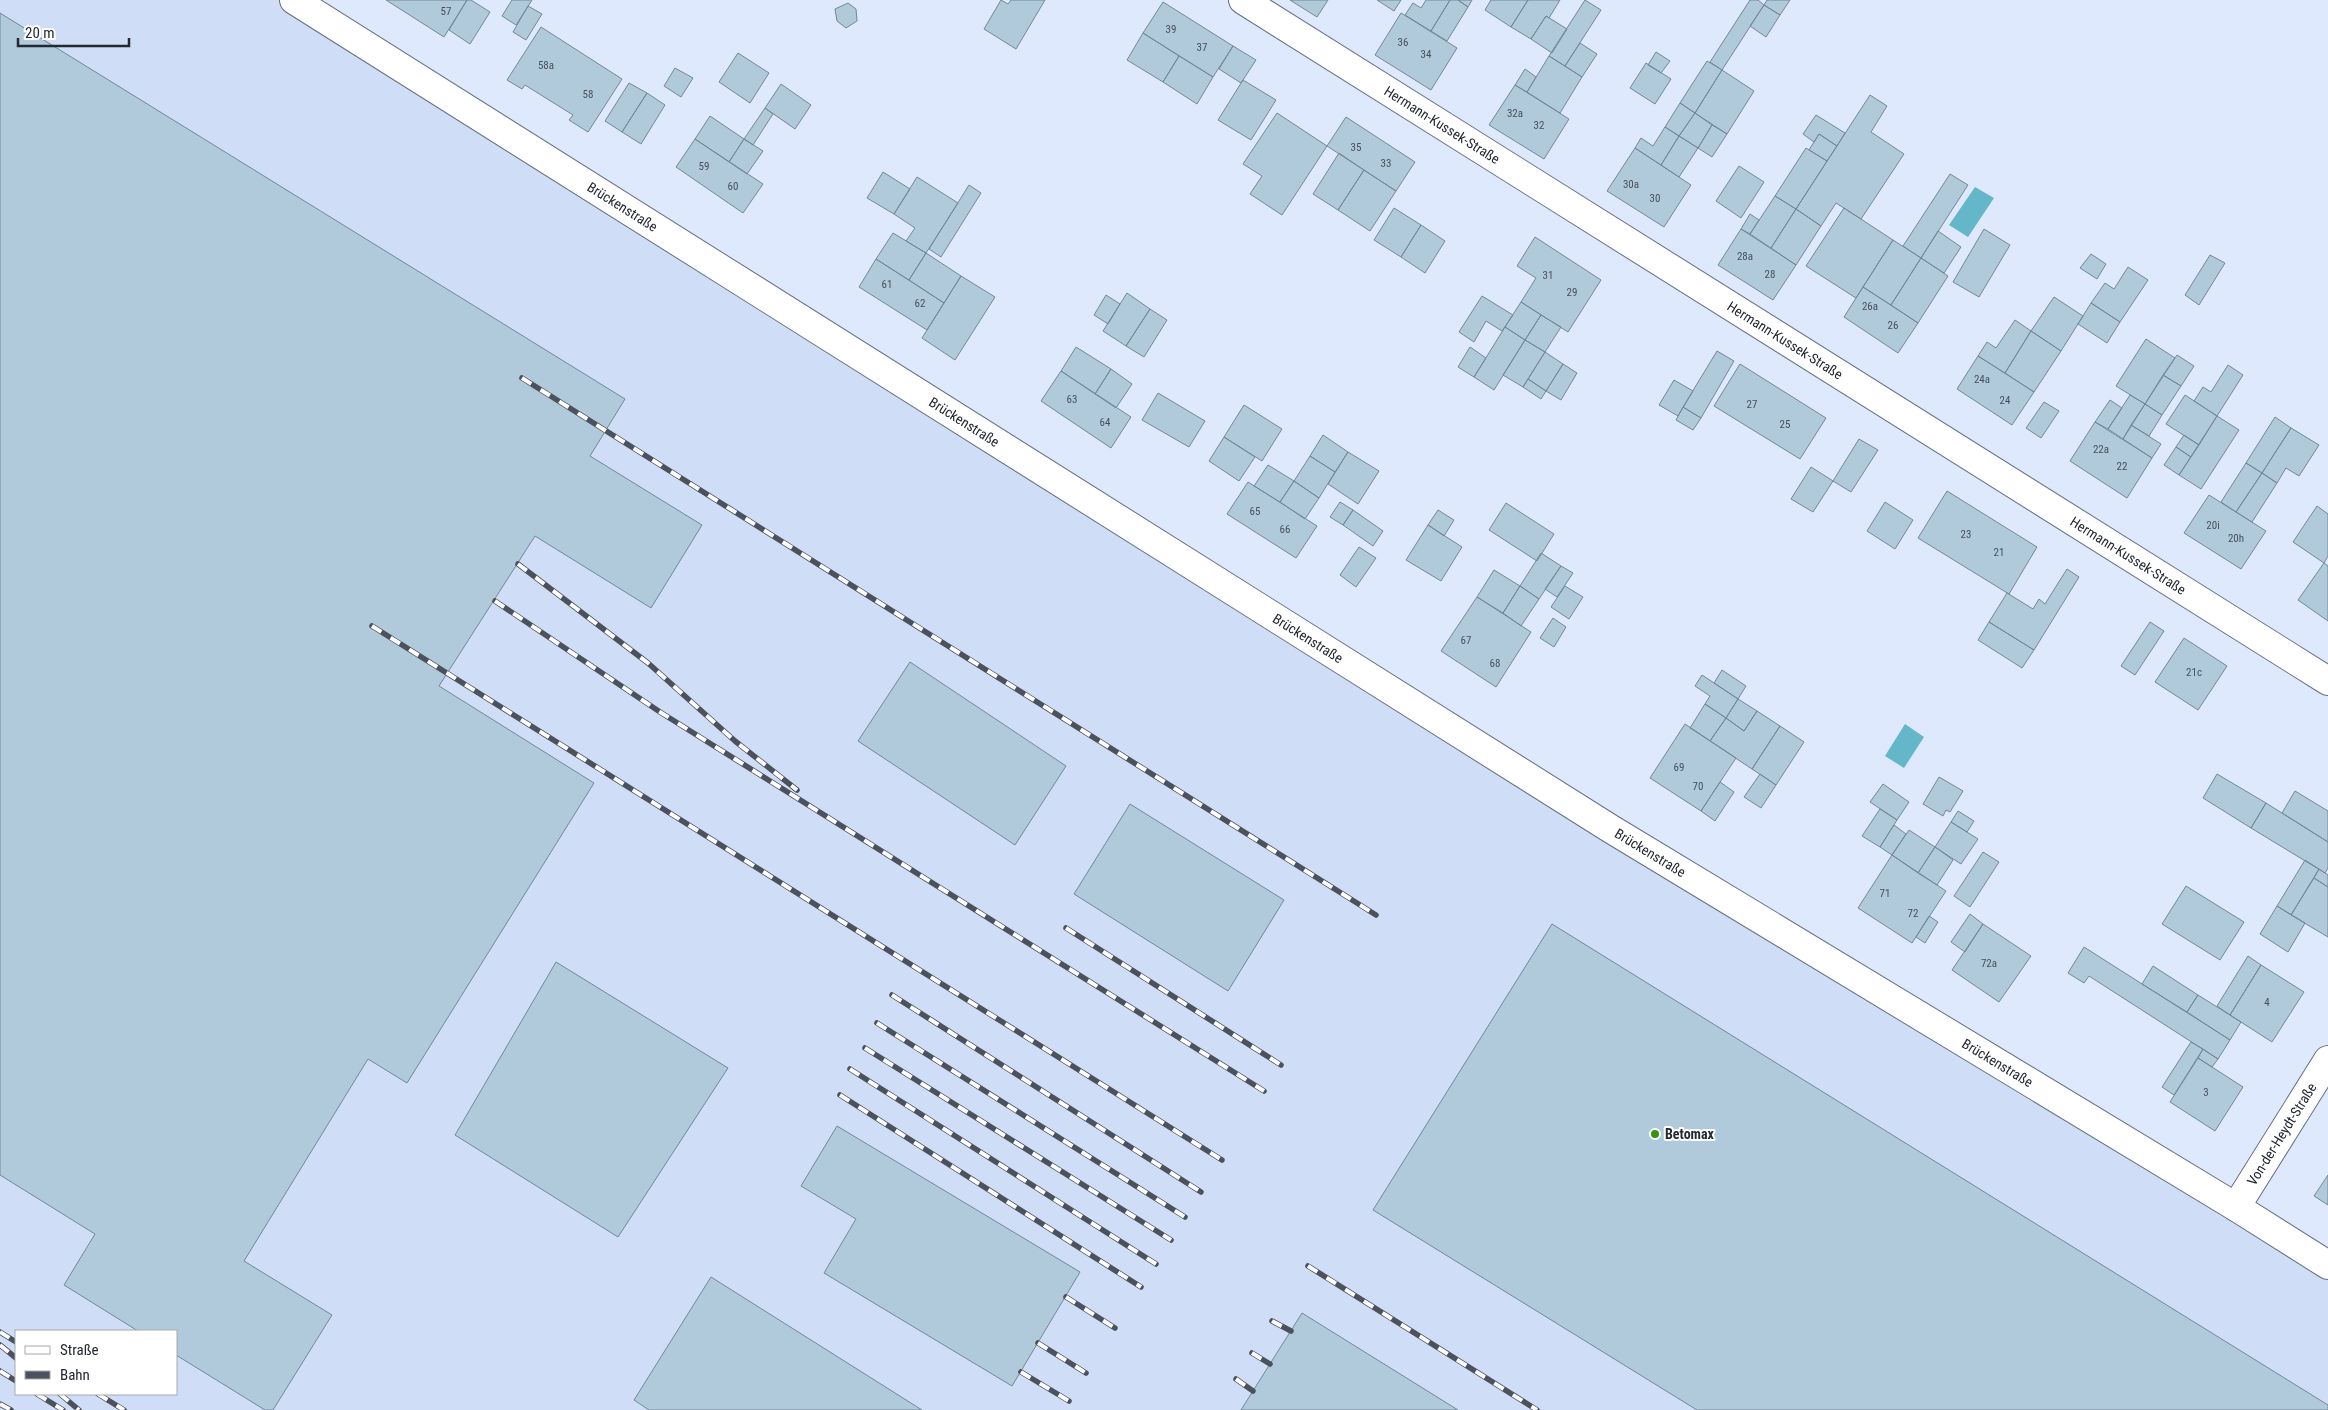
<svg xmlns="http://www.w3.org/2000/svg" width="2328" height="1410" viewBox="0 0 2328 1410" font-family="'Roboto Condensed',sans-serif">
  <style>
    .built { fill: #d0ddf6; fill-rule: evenodd }
    .water { fill: #63b7c9 }
    .building { fill: #b1cadb; stroke: #718899 }
    .lines { fill: none; stroke-linecap: round; stroke-linejoin: round }
    .street-casing { stroke: #646f85; stroke-width: 30 }
    .street { stroke: #fff; stroke-width: 28 }
    .rail-casing { stroke: #4b515d; stroke-width: 5.5 }
    .rail { stroke: #fff; stroke-width: 4; stroke-dasharray: 11; stroke-linecap: butt }
    .poi-dot { fill: #36930d; stroke: #fff; stroke-width: 2 }
    .labels { text-anchor: middle; stroke-width: 4; stroke-linejoin: round; paint-order: stroke }
    .number-label { font-size: 11px; fill: #46505c }
    .street-label { font-size: 14px; fill: #232831; stroke: #fff }
    .poi-label { font-size: 14px; font-weight: bold; fill: #232831; stroke: #fff; text-anchor: start }
  </style>
  <rect width="100%" height="100%" fill="#dfe9fd"/>
  <path class="built" d="M0 0H294L2328 1265V1410H0ZM16 1331H176V1394H16Z"/>
  <path class="water" d="M1975 187 1994 198 1968 237 1949 225Z
    M1905 724 1924 737 1904 768 1885 756Z"/>
  <path class="building" d="M386 0H467L444 37Z
    M467 0H471L490 12 470 44 449 30Z
    M512 0H532L516 25 502 16Z
    M1001 0 1008 4 1011 0H1045L1016 49 984 29Z
    M1290 0H1328L1317 17Z
    M1377 0H1401L1394 11Z
    M1426 0H1450L1431 31 1405 15 1413 3 1421 8Z
    M1450 0H1458L1468 7 1447 41 1431 31Z
    M1458 0H1472L1468 7Z
    M1491 0H1528L1511 27 1485 10Z
    M1528 0H1560L1549 18 1546 16 1531 39 1511 27Z
    M1585 0 1601 10 1565 66 1549 56Z
    M1750 0H1758L1764 5 1722 70 1710 62Z
    M1767 0H1790L1780 15 1764 5Z
    M1163 2 1233 46 1213 77 1143 33Z
    M848 3 856 9 857 21 846 28 837 21 835 9Z
    M1764 5 1780 15 1766 37 1750 26Z
    M528 6 542 14 526 40 513 32Z
    M0 13 625 399 590 456 702 525 651 608 535 536 439 686 594 783 407 1083 368 1059 244 1261 332 1315 273 1410H265L176 1355V1331H138L64 1285 95 1234 0 1175Z
    M1401 13 1457 48 1431 90 1375 55Z
    M1546 16 1567 29 1552 53 1531 39Z
    M541 27 622 79 588 132 569 120 573 115 525 85 522 89 507 80Z
    M1143 33 1179 56 1163 82 1127 60Z
    M1580 43 1597 54 1582 77 1565 66Z
    M1233 46 1256 60 1241 83 1219 69Z
    M1656 52 1670 61 1661 73 1648 65Z
    M738 53 769 73 750 103 719 82Z
    M1179 56 1213 77 1197 104 1163 82Z
    M1549 56 1582 77 1560 113 1527 92Z
    M1707 61 1722 70 1695 113 1680 103Z
    M1646 63 1671 79 1655 104 1630 88Z
    M675 68 693 78 681 97 664 86Z
    M1525 69 1536 77 1527 92 1515 85Z
    M1722 70 1754 91 1727 134 1695 113Z
    M1243 80 1276 100 1251 140 1218 120Z
    M629 83 647 93 622 132 605 121Z
    M781 84 811 105 795 129 765 108Z
    M1515 85 1569 119 1544 159 1489 125Z
    M647 93 665 105 641 144 622 132Z
    M1870 95 1887 106 1871 132 1904 154 1861 219 1836 203 1821 226 1796 209Z
    M1680 103 1695 113 1679 136 1665 127Z
    M765 108 773 114 753 145 744 139Z
    M1277 113 1327 146 1282 215 1250 194 1262 176 1243 164Z
    M1695 113 1712 125 1698 148 1679 136Z
    M1816 115 1845 133 1837 146 1819 134 1814 142 1803 134Z
    M710 116 744 139 729 162 695 139Z
    M1346 117 1415 162 1396 191 1327 146Z
    M1712 125 1727 134 1712 157 1698 148Z
    M1665 127 1679 136 1661 165 1635 148 1641 138 1653 146Z
    M1819 134 1837 146 1827 161 1809 150Z
    M1679 136 1698 148 1679 177 1661 165Z
    M695 139 763 184 743 213 676 167Z
    M744 139 763 151 747 174 729 162Z
    M1635 148 1691 185 1664 227 1607 191Z
    M1806 148 1827 161 1796 209 1775 196Z
    M1339 153 1364 170 1338 210 1313 194Z
    M1739 166 1764 182 1741 218 1716 201Z
    M1364 170 1396 191 1370 231 1338 210Z
    M883 172 910 189 894 214 867 198Z
    M1950 174 1968 185 1921 258 1903 246Z
    M917 177 958 203 926 253 906 241 915 228 894 214Z
    M969 185 981 193 941 257 929 249Z
    M1775 196 1796 209 1771 248 1750 234Z
    M1394 208 1421 225 1401 257 1374 240Z
    M1844 208 1893 240 1856 298 1806 266Z
    M1796 209 1821 226 1796 265 1771 248Z
    M1750 214 1759 220 1750 234 1741 229Z
    M1421 225 1445 241 1425 273 1401 257Z
    M1741 229 1796 265 1773 300 1718 265Z
    M1984 229 2010 245 1979 297 1953 282Z
    M1938 231 1961 247 1944 273 1921 258Z
    M893 233 926 253 909 280 876 259Z
    M1535 237 1601 280 1568 332 1521 302 1536 278 1517 266Z
    M1893 240 1921 258 1891 305 1863 287Z
    M926 253 961 276 944 303 909 280Z
    M2091 254 2106 264 2097 279 2080 268Z
    M2210 255 2225 263 2199 305 2185 295Z
    M1921 258 1948 276 1918 323 1891 305Z
    M876 259 944 303 927 330 859 287Z
    M2128 267 2148 280 2120 322 2091 303 2105 283 2114 289Z
    M961 276 995 297 955 360 922 338Z
    M1863 287 1918 323 1898 353 1844 317Z
    M1127 293 1150 309 1126 346 1103 331Z
    M1106 295 1120 304 1108 324 1094 315Z
    M1482 296 1513 315 1502 331 1486 321 1474 342 1459 332Z
    M2054 297 2083 316 2061 351 2031 331Z
    M1521 302 1541 315 1525 340 1505 327Z
    M2091 303 2120 322 2107 343 2078 324Z
    M1150 309 1167 320 1144 357 1126 346Z
    M1541 315 1561 327 1545 352 1525 340Z
    M2015 320 2031 331 2005 373 1978 356 1987 342 1996 348Z
    M1505 327 1525 340 1494 390 1474 377Z
    M2031 331 2061 351 2034 392 2005 373Z
    M2146 339 2175 358 2145 404 2116 386Z
    M1525 340 1545 352 1523 387 1503 375Z
    M1076 347 1111 369 1095 394 1061 371Z
    M1470 347 1486 358 1474 377 1458 367Z
    M1717 351 1734 361 1701 418 1683 407Z
    M1545 352 1563 364 1546 391 1528 379Z
    M2177 355 2194 366 2181 386 2163 375Z
    M1978 356 2034 392 2012 425 1957 389Z
    M1563 364 1577 373 1561 400 1546 391Z
    M1740 364 1826 418 1800 459 1714 406Z
    M2228 365 2243 375 2217 416 2194 401 2203 387 2211 392Z
    M1111 369 1132 384 1116 408 1095 394Z
    M1061 371 1131 417 1111 448 1041 401Z
    M2163 375 2181 386 2162 415 2145 404Z
    M1528 379 1546 391 1541 399 1523 387Z
    M1674 380 1693 391 1678 416 1659 405Z
    M1158 393 1205 421 1189 447 1142 420Z
    M2130 395 2145 404 2123 439 2108 429Z
    M2185 395 2217 416 2199 445 2166 424Z
    M2110 400 2122 408 2108 429 2095 422Z
    M2044 402 2059 411 2041 438 2026 428Z
    M2145 404 2162 415 2149 436 2131 425Z
    M1244 405 1282 429 1262 461 1224 437Z
    M1683 407 1701 418 1693 430 1676 420Z
    M2217 416 2239 430 2201 489 2179 475Z
    M2275 417 2291 428 2262 473 2246 463Z
    M2095 422 2152 458 2127 498 2070 461Z
    M2131 425 2161 444 2152 458 2123 439Z
    M2291 428 2319 445 2299 476 2286 468 2277 483 2262 473Z
    M1323 435 1348 452 1335 472 1310 456Z
    M2184 435 2199 445 2191 457 2176 447Z
    M1224 437 1255 457 1239 481 1209 461Z
    M1859 439 1878 450 1851 492 1833 481Z
    M2176 447 2191 457 2179 475 2164 465Z
    M1348 452 1379 471 1358 504 1328 484Z
    M1310 456 1335 472 1319 498 1294 481Z
    M2246 463 2262 473 2236 512 2221 502Z
    M1268 465 1294 481 1280 502 1254 486Z
    M1811 467 1833 481 1813 512 1791 499Z
    M2262 473 2277 483 2252 522 2236 512Z
    M1294 481 1319 498 1305 519 1280 502Z
    M1248 482 1317 526 1296 558 1227 514Z
    M1947 491 2037 547 2009 594 1918 538Z
    M2209 495 2266 531 2241 569 2184 533Z
    M1340 502 1353 510 1343 525 1330 517Z
    M1885 502 1913 520 1895 549 1867 531Z
    M1506 503 1554 534 1537 561 1489 530Z
    M2317 506 2328 514V556L2324 563 2293 542Z
    M1353 510 1383 531 1373 546 1343 525Z
    M1438 510 1454 520 1444 536 1428 525Z
    M1428 525 1462 547 1441 581 1406 560Z
    M1359 547 1376 558 1356 587 1340 575Z
    M1541 553 1561 566 1539 599 1520 586Z
    M2324 563 2328 566V621L2298 600Z
    M1561 566 1573 573 1557 597 1545 589Z
    M2067 569 2079 577 2034 650 1989 622 2007 593 2033 609 2039 599 2045 604Z
    M1494 570 1520 586 1503 613 1477 597Z
    M1520 586 1539 599 1521 626 1503 613Z
    M1565 586 1583 597 1569 619 1551 607Z
    M1477 597 1531 632 1496 687 1441 651Z
    M1553 618 1566 627 1554 647 1540 638Z
    M1989 622 2034 650 2022 668 1978 640Z
    M2150 622 2164 631 2135 675 2121 666Z
    M2184 638 2227 666 2198 710 2155 682Z
    M910 662 1066 766 1015 845 858 741Z
    M1722 670 1746 686 1738 699 1714 683Z
    M1702 675 1738 699 1726 718 1705 704 1710 696 1695 686Z
    M1738 699 1757 711 1744 731 1726 718Z
    M1705 704 1726 718 1710 741 1690 728Z
    M1757 711 1780 726 1752 769 1710 741 1726 718 1744 731Z
    M1685 724 1736 758 1701 811 1650 778Z
    M1780 726 1804 742 1776 785 1752 769Z
    M1760 774 1776 785 1761 808 1744 797Z
    M2217 774 2266 803 2251 828 2203 798Z
    M1939 777 1963 791 1950 812 1946 810 1943 816 1923 804Z
    M1720 782 1734 792 1715 821 1701 811Z
    M1883 784 1909 802 1897 820 1870 802Z
    M2295 791 2328 811V842L2282 813Z
    M2266 803 2328 842V868L2325 873 2251 828Z
    M1130 804 1284 900 1228 991 1074 894Z
    M1880 809 1897 820 1880 847 1862 836Z
    M1958 811 1974 821 1967 832 1951 822Z
    M1951 822 1978 839 1961 864 1935 847Z
    M1894 825 1906 834 1892 855 1880 847Z
    M1909 830 1935 847 1918 873 1892 855Z
    M1935 847 1953 860 1937 885 1918 873Z
    M1983 852 1999 862 1970 907 1954 896Z
    M1892 855 1946 891 1912 943 1858 908Z
    M2305 860 2319 869 2291 915 2277 906Z
    M2319 869 2328 875V887L2314 878Z
    M2314 878 2328 887V937L2291 915Z
    M2186 886 2244 922 2220 960 2162 924Z
    M2277 906 2305 923 2288 952 2260 934Z
    M1970 914 1983 924 1965 952 1951 942Z
    M1929 916 1938 922 1925 943 1916 937Z
    M1552 924 2328 1405V1410H1697L1373 1210Z
    M1983 924 2031 956 1999 1002 1952 970Z
    M2084 947 2230 1040 2218 1059 2089 976 2084 983 2068 973Z
    M2248 956 2261 965 2230 1015 2217 1006Z
    M556 962 728 1068 618 1237 455 1135Z
    M2261 965 2304 992 2272 1042 2230 1015Z
    M2153 966 2198 995 2187 1012 2142 984Z
    M2198 995 2241 1022 2230 1040 2187 1012Z
    M2191 1042 2203 1049 2174 1095 2162 1087Z
    M2203 1049 2218 1059 2212 1067 2198 1058Z
    M2198 1058 2243 1087 2215 1131 2170 1102Z
    M837 1126 1080 1272 1012 1386 824 1273 856 1219 801 1186Z
    M2328 1175V1205L2314 1196Z
    M711 1277 922 1410H649L634 1400Z
    M1302 1313 1458 1410H1241Z"/>
  <g class="lines">
    <defs>
      <g id="street">
        <path id="s1" d="M294 0 1611 829 2236 1207 2328 1265"/>
        <path id="s2" d="M1243 0 2328 681"/>
        <path id="s3" d="M2236 1207 2328 1060"/>
      </g>
    </defs>
    <use href="#street" class="street-casing"/>
    <use href="#street" class="street"/>
    <defs>
      <path id="rail" d="M522 378 1376 915
        M518 564 648 663 735 741 797 790
        M495 601 660 712 1264 1091
        M372 626 1222 1160
        M1066 928 1281 1065
        M892 995 1201 1192
        M877 1023 1185 1217
        M865 1048 1171 1240
        M850 1069 1156 1264
        M840 1095 1141 1287
        M1308 1266 1537 1410
        M1066 1297 1115 1328
        M1272 1321 1291 1331
        M0 1332 16 1342
        M1038 1343 1086 1373
        M0 1345 16 1358
        M1252 1353 1270 1364
        M0 1371 16 1381
        M1021 1372 1069 1401
        M1236 1379 1253 1391
        M37 1394 63 1410
        M60 1394 79 1410
        M98 1394 124 1410
        M0 1404 11 1410"/>
    </defs>
    <use href="#rail" class="rail-casing"/>
    <use href="#rail" class="rail"/>
  </g>
  <circle class="poi-dot" cx="1655" cy="1134" r="5"/>
  <g class="labels">
    <g class="number-label">
      <text x="446" y="15">57</text>
      <text x="1171" y="33">39</text>
      <text x="1403" y="46">36</text>
      <text x="1202" y="51">37</text>
      <text x="1426" y="58">34</text>
      <text x="546" y="69">58a</text>
      <text x="588" y="98">58</text>
      <text x="1515" y="117">32a</text>
      <text x="1539" y="129">32</text>
      <text x="1356" y="151">35</text>
      <text x="1386" y="167">33</text>
      <text x="704" y="170">59</text>
      <text x="1631" y="188">30a</text>
      <text x="733" y="190">60</text>
      <text x="1655" y="202">30</text>
      <text x="1745" y="260">28a</text>
      <text x="1770" y="278">28</text>
      <text x="1548" y="279">31</text>
      <text x="887" y="288">61</text>
      <text x="1572" y="296">29</text>
      <text x="920" y="307">62</text>
      <text x="1870" y="310">26a</text>
      <text x="1893" y="329">26</text>
      <text x="1982" y="383">24a</text>
      <text x="1072" y="403">63</text>
      <text x="2005" y="404">24</text>
      <text x="1752" y="408">27</text>
      <text x="1105" y="426">64</text>
      <text x="1785" y="428">25</text>
      <text x="2101" y="453">22a</text>
      <text x="2122" y="470">22</text>
      <text x="1255" y="515">65</text>
      <text x="2213" y="529">20i</text>
      <text x="1285" y="533">66</text>
      <text x="1966" y="538">23</text>
      <text x="2236" y="542">20h</text>
      <text x="1999" y="556">21</text>
      <text x="1466" y="644">67</text>
      <text x="1495" y="667">68</text>
      <text x="2194" y="676">21c</text>
      <text x="1679" y="771">69</text>
      <text x="1698" y="790">70</text>
      <text x="1885" y="897">71</text>
      <text x="1913" y="917">72</text>
      <text x="1989" y="967">72a</text>
      <text x="2267" y="1006">4</text>
      <text x="2206" y="1096">3</text>
    </g>
    <g class="street-label">
      <text dy="5" stroke="none"><textPath href="#s2" startOffset="235">Hermann-Kussek-Straße</textPath></text>
      <text dy="5" stroke="none"><textPath href="#s1" startOffset="388">Brückenstraße</textPath></text>
      <text dy="5" stroke="none"><textPath href="#s2" startOffset="640">Hermann-Kussek-Straße</textPath></text>
      <text dy="5" stroke="none"><textPath href="#s1" startOffset="792">Brückenstraße</textPath></text>
      <text dy="5" stroke="none"><textPath href="#s2" startOffset="1045">Hermann-Kussek-Straße</textPath></text>
      <text dy="5" stroke="none"><textPath href="#s1" startOffset="1198">Brückenstraße</textPath></text>
      <text dy="5" stroke="none"><textPath href="#s1" startOffset="1602">Brückenstraße</textPath></text>
      <text dy="5" stroke="none"><textPath href="#s1" startOffset="2008">Brückenstraße</textPath></text>
      <text dy="5" stroke="none"><textPath href="#s3" startOffset="86">Von-der-Heydt-Straße</textPath></text>
    </g>
    <g class="poi-label">
      <text x="1665" y="1139">Betomax</text>
    </g>
  </g>
  <rect x="15" y="1330" width="162" height="65" fill="#ffffff" stroke="#a7a9ad"/>
  <rect x="25" y="1346" width="25" height="8" fill="#ffffff" stroke="#a7a9ad"/>
  <text x="60" y="1355" font-size="15" fill="#232831">Straße</text>
  <rect x="25" y="1371" width="25" height="8" fill="#4b515d" stroke="#a7a9ad"/>
  <text x="60" y="1380" font-size="15" fill="#232831">Bahn</text>
  <path d="M18 38v8h111v-8" fill="none" stroke="#232831" stroke-width="2.5"/>
  <text x="25" y="38" font-size="15" fill="#232831" stroke="#ffffff" stroke-width="4" paint-order="stroke">20 m</text>
</svg>
